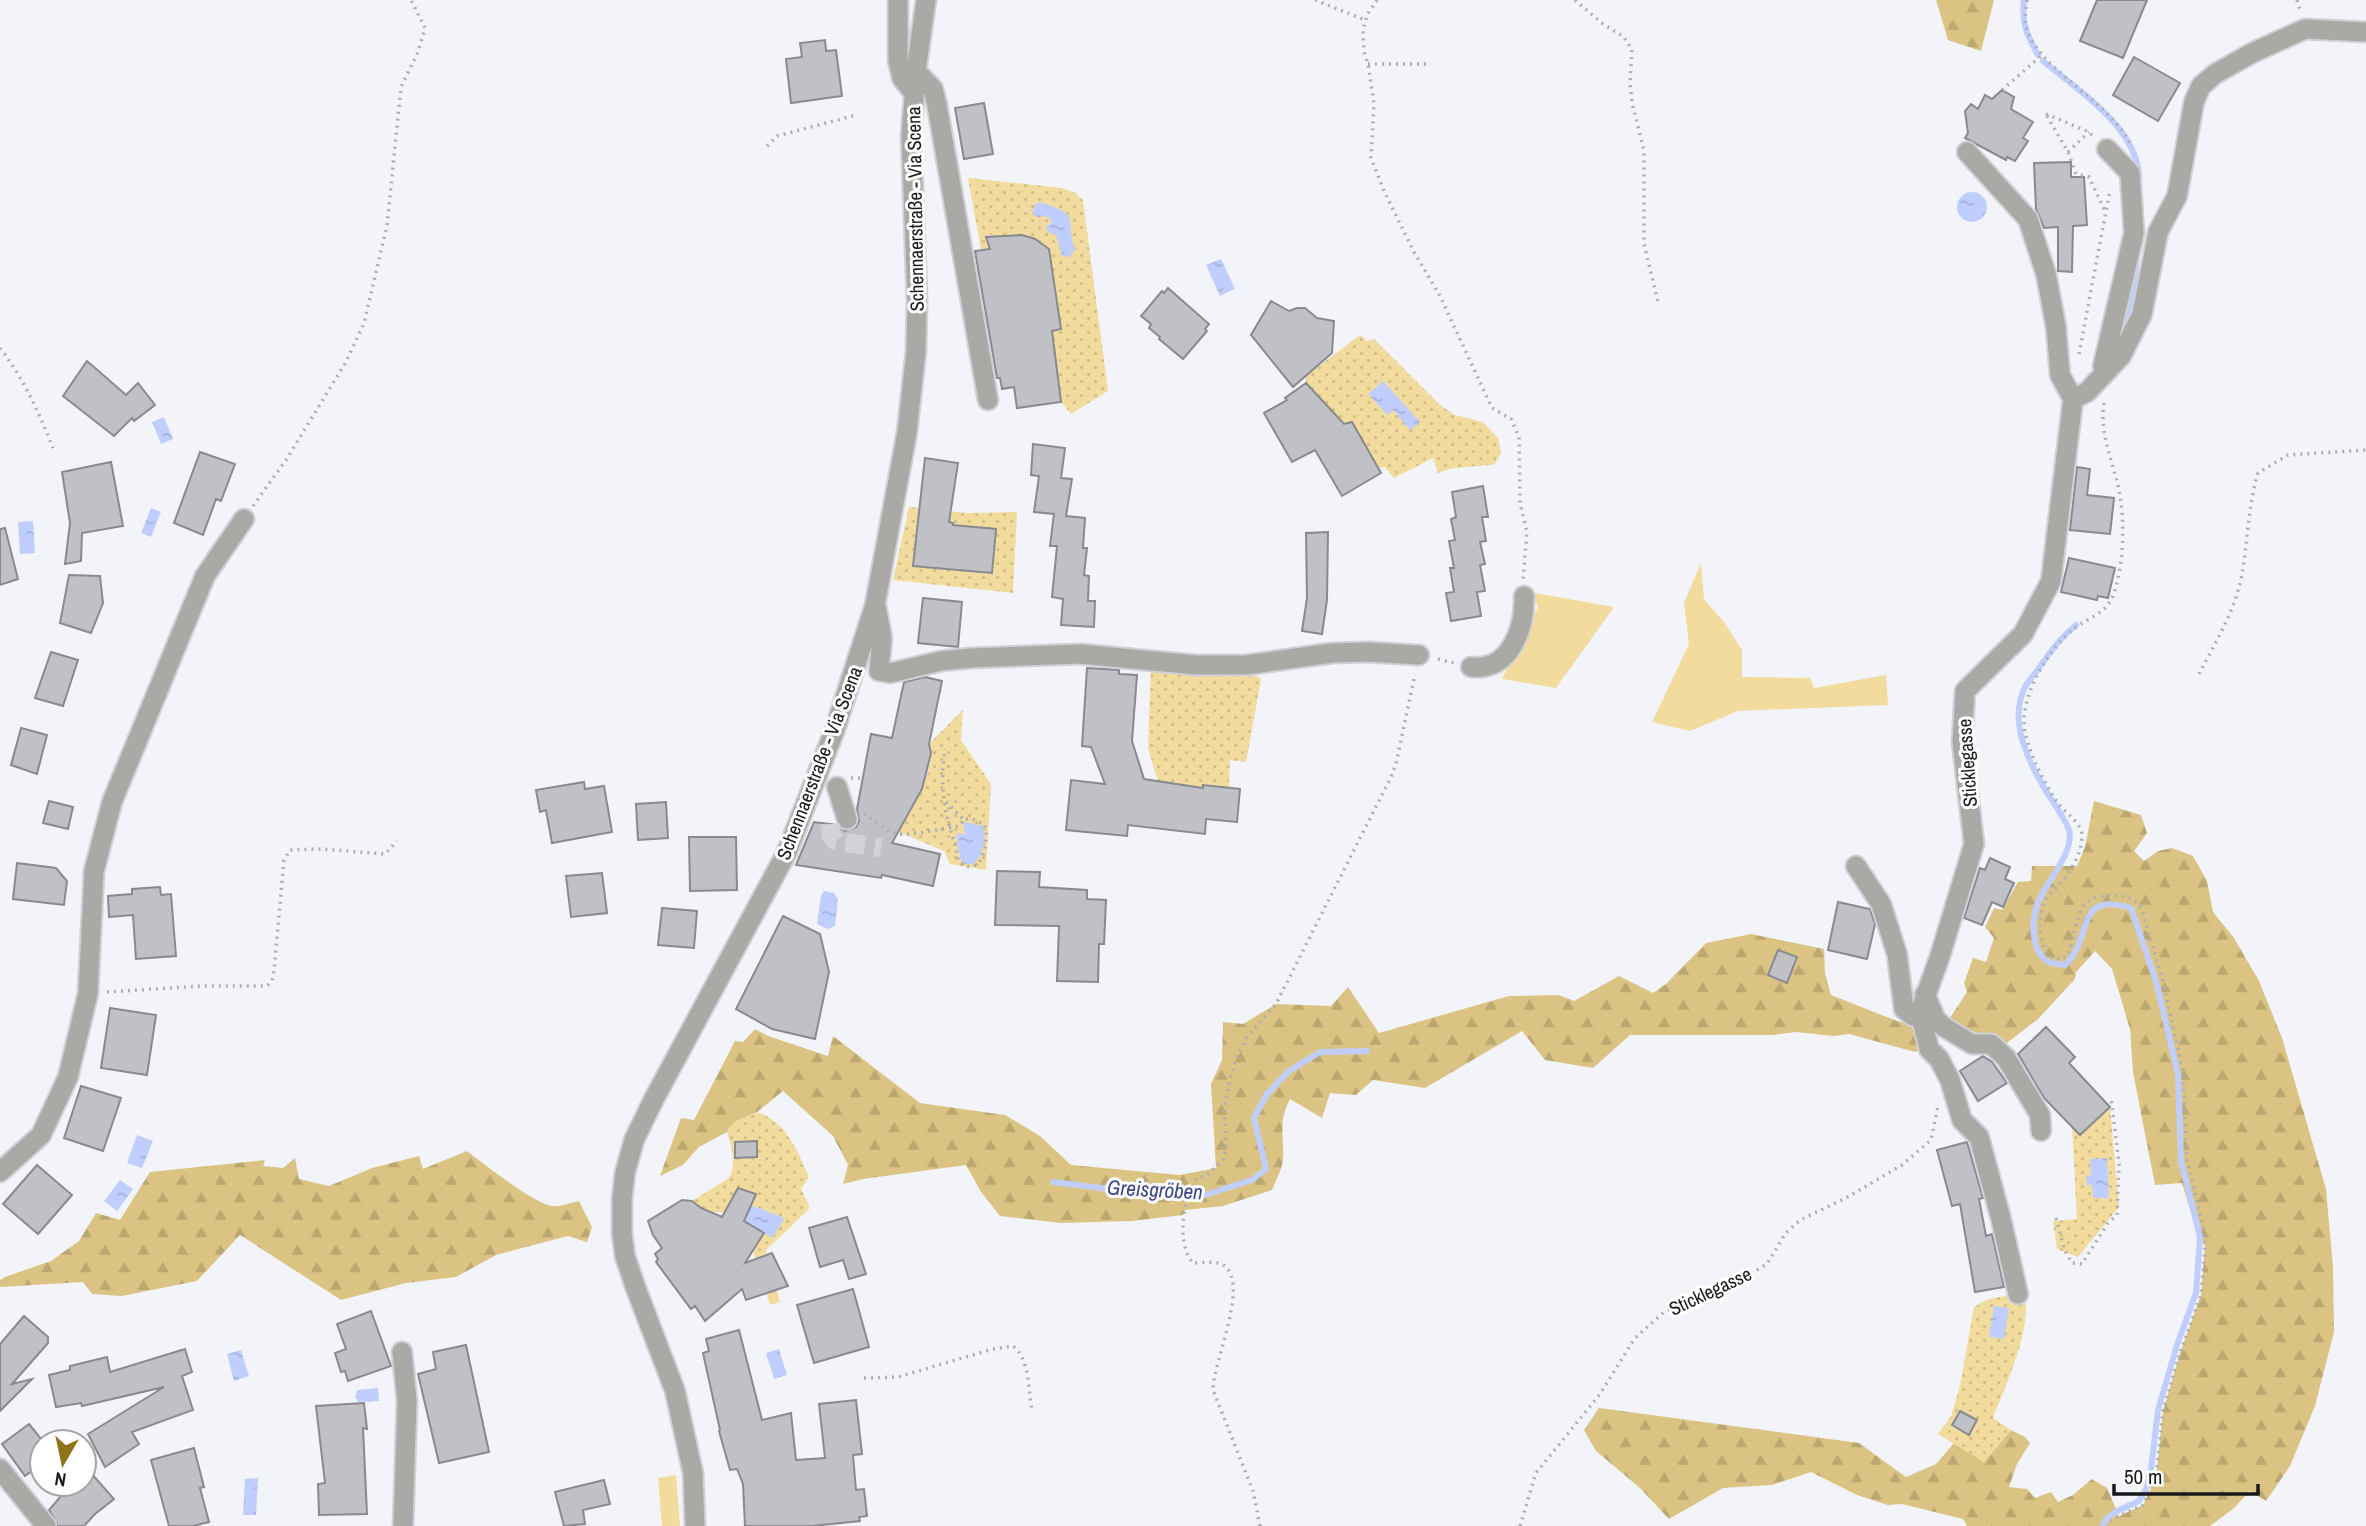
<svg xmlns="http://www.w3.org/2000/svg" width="2366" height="1526" viewBox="0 0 2366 1526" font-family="'Archivo Narrow',sans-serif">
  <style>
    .grass { fill: #f2dc9d }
    .forest { fill: url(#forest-firs) }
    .garden { fill: url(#garden-dots) }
    .water { fill: url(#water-ripples) }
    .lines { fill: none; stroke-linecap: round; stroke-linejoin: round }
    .stream { stroke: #c0ceff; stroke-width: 6 }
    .building { fill: #c0c1c7; stroke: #888a90; stroke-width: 2 }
    .minor-tunnel { stroke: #d1d3d9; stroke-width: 19; stroke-dasharray: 19 10; stroke-linecap: butt }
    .minor-casing { stroke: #cfd1d6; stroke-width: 23 }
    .path { stroke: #adaeb3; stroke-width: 3.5; stroke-dasharray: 2 5; stroke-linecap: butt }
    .minor { stroke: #aaa9a6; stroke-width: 19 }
    .labels { text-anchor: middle; stroke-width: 6; stroke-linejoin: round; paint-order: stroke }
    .street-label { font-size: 19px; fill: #18191b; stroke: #fff }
    .water-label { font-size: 21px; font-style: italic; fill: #39478e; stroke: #fff }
  </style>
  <defs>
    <pattern id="forest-firs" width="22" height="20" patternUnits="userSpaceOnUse" patternTransform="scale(1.75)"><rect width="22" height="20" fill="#dbc483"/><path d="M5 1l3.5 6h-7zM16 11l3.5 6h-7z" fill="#bba871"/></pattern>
    <pattern id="garden-dots" width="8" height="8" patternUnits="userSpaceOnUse" patternTransform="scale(1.75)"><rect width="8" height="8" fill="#f2dc9d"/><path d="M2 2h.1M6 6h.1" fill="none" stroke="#cfbc87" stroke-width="1.8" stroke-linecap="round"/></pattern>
    <pattern id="water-ripples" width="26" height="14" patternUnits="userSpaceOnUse" patternTransform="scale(1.75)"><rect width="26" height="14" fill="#c0ceff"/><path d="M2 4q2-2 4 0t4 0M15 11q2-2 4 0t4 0" fill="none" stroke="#a4b0da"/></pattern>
  </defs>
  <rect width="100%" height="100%" fill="#f2f4fa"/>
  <path class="grass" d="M1701 563 1704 599 1724 622 1742 650V677L1810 678 1814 688 1886 675 1888 705 1738 711 1690 731 1652 722 1689 644 1684 603Z
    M1530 592 1614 607 1556 688 1502 679 1538 607Z
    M676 1475 680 1526H662L658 1478Z"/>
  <path class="forest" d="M1936 0H1994L1981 51 1948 40Z
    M2094 801 2141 815 2147 833 2134 851 2144 861 2158 851 2172 848 2193 856 2207 881 2213 912 2234 938 2259 981 2282 1038 2326 1189 2333 1267 2334 1332 2315 1406 2290 1466 2266 1501 2250 1491 2233 1509 2210 1526H1967L1963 1519 1902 1504 1888 1505 1857 1495 1811 1472 1772 1485 1723 1488 1669 1519 1640 1488 1596 1451 1584 1430 1599 1408 1859 1443 1906 1477 1936 1464 1954 1443 1984 1462 2011 1430 2025 1437 2030 1443 2017 1464 2009 1487 2027 1489 2035 1498 2051 1492 2058 1502 2073 1495 2092 1479 2107 1488 2119 1516 2143 1505 2151 1488 2157 1469 2163 1411 2180 1353 2201 1295 2205 1246 2199 1239 2182 1183 2155 1185 2133 1072 2130 1029 2112 969 2095 951 2076 972 2075 979 2038 1019 2003 1046 1944 1027 1967 992 1964 983 1973 958 1986 962 1994 938 1985 927 1994 908 2002 910 2018 882 2031 881 2032 866H2077L2085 847Z
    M1751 934 1824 949 1825 973 1831 995 1897 1021 1914 1025 1922 1049 1915 1052 1849 1034 1833 1036 1796 1032 1773 1035H1630L1593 1068 1545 1060 1522 1031 1425 1088 1373 1080 1356 1095 1330 1093 1322 1118 1290 1099C1278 1122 1284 1134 1283 1158 1283 1168 1276 1180 1272 1190L1223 1206 1185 1210 1183 1215 1132 1221 1061 1223 1000 1216 981 1192 966 1165 863 1179 843 1184 848 1165 833 1136 783 1091 757 1112 733 1123 727 1132 699 1147 683 1165 660 1176 681 1118 694 1120 735 1041 743 1042 755 1029 768 1036 828 1056 833 1036 920 1103 1005 1115 1040 1136 1071 1165 1180 1175 1216 1168 1211 1084 1222 1060 1223 1022 1243 1024 1276 1004 1331 1006 1348 987 1379 1033 1509 996 1559 995 1574 1001 1619 976 1653 993 1666 984 1706 943Z
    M467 1151C484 1164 533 1203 552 1206 560 1207 570 1203 579 1201L592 1227 587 1242 568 1236 496 1255 456 1277 406 1283 341 1300 240 1235 197 1281 122 1296 92 1294 83 1282 0 1287V1280L5 1277 51 1261 79 1241 96 1213 120 1220 150 1172 265 1160 263 1166 283 1168 295 1158 299 1179 329 1186 372 1168 419 1156 423 1169Z"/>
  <path class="garden" d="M968 178 1062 188 1075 193 1083 200 1108 391 1071 414 1061 402 1052 331 1061 329 1049 249 1038 241 992 237 991 234 986 238 990 249 981 250Z
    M1360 335 1367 341 1374 339 1441 406 1455 415 1483 422 1498 438 1501 453 1495 464C1476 468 1455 465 1438 473L1433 458 1394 478 1385 467 1378 468 1352 423 1344 424 1306 383 1305 370 1310 373Z
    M909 507 969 513 1017 512 1013 593 893 580Z
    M1151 666 1220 675 1253 674 1261 679 1246 762 1230 760 1229 788H1208L1158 782 1148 748Z
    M963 710 961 740 991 784 986 870 950 864 944 851 899 832C913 806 935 775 929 744Z
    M2110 1107 2119 1207 2078 1257 2057 1249 2053 1221 2077 1219 2072 1127 2080 1135Z
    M757 1112C787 1122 797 1150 809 1177L801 1189 810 1208 766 1250 780 1302 770 1305 753 1251 764 1233 772 1238 784 1218 751 1205 756 1194 738 1188 725 1212C711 1214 702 1210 692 1201L729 1178C737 1165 731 1145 727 1132L733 1123Z
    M2018 1294 2025 1299C2031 1331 2005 1387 1993 1418L2011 1430 1984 1462 1938 1434 1951 1416 1960 1386 1974 1307 1988 1299Z"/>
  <path class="water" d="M1957 207a15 15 0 1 1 30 0a15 15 0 1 1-30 0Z
    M1040 202C1083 217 1064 213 1075 250L1069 257 1062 256 1056 235 1048 232 1046 227 1051 223 1050 218 1042 216 1039 218 1032 213 1035 204Z
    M1221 259 1235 289 1220 296 1206 265Z
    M1383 381 1420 422 1410 430 1393 410 1387 415 1368 394Z
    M164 417 173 439 161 444 152 422Z
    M151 508 161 512 151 537 141 533Z
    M33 521 35 553 20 554 18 522Z
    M965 822 983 826C986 837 984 857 973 864H965L960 859C960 850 955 841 957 833L966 834 963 827Z
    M824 891 834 893 838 899 835 926 827 929 817 924 821 896Z
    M137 1135 153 1141 142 1168 127 1163Z
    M2107 1158 2109 1198H2093L2092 1185H2087L2086 1176 2091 1175 2090 1159Z
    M120 1180 133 1189 117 1211 104 1201Z
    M742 1202 785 1218 772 1238 736 1216Z
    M1994 1306 2009 1308 2004 1339 1989 1337Z
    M779 1349 787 1375 774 1379 766 1353Z
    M241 1350 249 1376 234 1381 227 1354Z
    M378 1388 379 1401 358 1402 355 1397 358 1390Z
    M258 1478 256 1515H243L245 1479Z"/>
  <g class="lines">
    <path class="stream" d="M2024 0C2021 23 2027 35 2038 55
      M2043 61C2081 93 2145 132 2139 188
      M2124 329 2131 309 2137 257
      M2076 625C2061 637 2052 650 2041 665 2036 673 2029 680 2025 687 2009 719 2026 756 2042 784 2049 797 2065 818 2069 830 2075 850 2048 881 2040 898 2031 914 2029 952 2049 962 2052 964 2060 964 2065 965 2094 939 2073 890 2131 908L2156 981 2178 1074 2181 1161 2200 1237 2196 1293 2177 1345 2158 1410 2151 1469 2147 1487 2139 1501 2115 1512 2105 1520 2103 1526
      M1053 1182 1125 1191 1205 1195 1252 1180 1266 1169 1254 1118 1267 1094 1289 1071 1320 1052 1367 1051"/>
  </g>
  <path class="building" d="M2097 0H2147L2123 58 2080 41Z
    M825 40 826 51 836 50 842 96 791 103 786 59 802 57 800 43Z
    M2134 57 2180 83 2158 121 2113 95Z
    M2002 90 2014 97 2011 109 2033 122 2023 138 2028 141 2015 161 2007 157 2006 160 1965 138 1968 133 1965 111 1971 104 1978 109 1985 95 1992 99Z
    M984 103 993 154 964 159 955 108Z
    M2071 162V177H2084L2087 225 2073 226 2072 272 2058 271V227L2044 228 2036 209 2034 163Z
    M1022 235 1035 239 1049 249 1061 329 1052 331 1061 402 1017 408 1014 387 1002 389 1000 378H997L975 251 990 249 986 237Z
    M1168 288 1209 324 1205 329 1207 331 1183 359 1159 339 1160 337 1149 328 1151 324 1141 316 1162 291 1164 293Z
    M1271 301 1289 311 1297 308H1305L1317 318 1334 321 1332 353 1293 387 1251 335Z
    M87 361 126 395 138 383 155 405 134 421 132 418 114 436 63 396Z
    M1306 383 1344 424 1352 422 1381 473 1342 496 1315 450 1292 462 1264 413 1287 400 1285 398Z
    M1033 444 1065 448 1061 478 1072 479 1066 516 1085 518 1083 548H1087L1084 575 1089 576 1088 601H1095L1094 627 1061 625 1063 599 1052 597 1057 546H1050L1054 514 1034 512 1039 476 1031 475Z
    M200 452 235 464 221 501 216 499 203 535 174 523Z
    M925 458 958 463 949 522 953 523V525L996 529 992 573 913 566Z
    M111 462 123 526 82 533 81 561 65 564 70 523 62 472Z
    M2077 467 2090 469 2087 495 2114 498 2110 534 2070 530Z
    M1483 486 1488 517H1482L1486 541 1480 542 1485 564 1480 565 1485 591 1477 592 1481 616 1451 621 1446 593 1454 592 1450 568H1454L1449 541 1455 540 1451 519 1456 517 1452 492Z
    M5 528 18 579 0 585V529Z
    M1328 532 1327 600 1322 634 1302 631 1307 598 1306 533Z
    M2069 558 2115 568 2108 598 2098 596 2097 600 2061 592Z
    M69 575 100 576 103 603 91 633 60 623Z
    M923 598 962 602 958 647 918 643Z
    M51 652 78 660 63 706 35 698Z
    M1087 668 1119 670V674L1137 675 1132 741 1144 779 1203 788V785L1240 789 1237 822 1206 819 1205 834 1128 825 1127 836 1066 830 1071 780 1105 784 1091 747 1082 746Z
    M925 677 942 681 929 744 931 753 922 789 892 843 940 854 933 886 882 875 881 878 796 865 814 822 837 825 845 831 856 827 859 821 857 809 871 734 892 738 904 682Z
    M21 728 47 735 37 774 11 765Z
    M584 782 585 789 604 786 612 832 552 843 546 810 540 812 536 790Z
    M49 801 73 807 68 829 43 823Z
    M666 802 668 838 638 840 636 804Z
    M689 837H736L737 890 690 891Z
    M1990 858 2010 867 2005 879 2014 883 2003 907 1992 902 1982 925 1964 918 1980 868 1985 870Z
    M17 863 56 868 67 881 64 905 13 899Z
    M997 871 1040 872 1039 887 1087 890V899L1106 900 1104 944H1099L1098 982 1057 981 1059 926 995 925Z
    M602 873 607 913 571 917 566 876Z
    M160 887 161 895 171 894 176 956 136 959 133 915 109 917 108 896 132 894V889Z
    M1838 902 1870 909 1875 924 1867 959 1828 950Z
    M662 908 697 911 694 948 658 945Z
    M783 916 820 934 829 972 815 1039 772 1029 736 1009Z
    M1778 950 1797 957 1787 983 1768 975Z
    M110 1008 156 1015 147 1075 101 1068Z
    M2046 1027 2075 1057 2069 1063 2110 1107 2080 1135 2044 1098 2018 1054Z
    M1983 1056 1992 1062 2007 1083 1978 1101 1960 1071Z
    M81 1086 121 1098 103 1151 64 1138Z
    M757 1141V1157L735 1158V1142Z
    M1967 1142 1983 1198 1979 1199 1986 1236 1992 1234 2004 1287 1975 1292 1960 1204 1952 1206 1937 1150Z
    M37 1165 72 1195 38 1234 3 1204Z
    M738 1188 756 1194 744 1221 764 1233 745 1263 772 1253 788 1286 746 1300 742 1289 705 1321 695 1306 691 1309 656 1262 658 1259 655 1254 662 1248 653 1235 648 1221 682 1200 692 1201 701 1208 722 1217Z
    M847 1217 866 1274 849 1279 843 1260 820 1267 809 1228Z
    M853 1289 869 1347 814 1363 797 1305Z
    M371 1311 391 1366 348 1381 345 1371 341 1372 335 1353 346 1349 337 1324Z
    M24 1316 48 1337V1343L12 1384 32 1379 0 1411V1344Z
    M739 1330 762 1420 791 1413 796 1460 825 1458 819 1404 856 1400 862 1454 853 1455 856 1490 864 1489 867 1516 859 1517 860 1521 812 1526H745L743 1484 737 1469 730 1470 719 1431 720 1430 703 1353 709 1351 706 1339Z
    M466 1345 489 1452 439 1463 418 1374 436 1369 433 1352Z
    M185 1349 192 1372 182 1376 193 1410 132 1432 139 1444 105 1467 88 1434 164 1387 82 1406 81 1403 56 1407 49 1375 70 1370V1366L107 1357 110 1372Z
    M364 1403 367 1429 363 1428 367 1514 319 1515 318 1484 325 1483 316 1406Z
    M1960 1411 1977 1420 1969 1435 1952 1425Z
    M29 1424 42 1440V1463L25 1476 2 1444Z
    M194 1448 204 1487 200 1488 209 1522 193 1526H169L151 1460Z
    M84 1465 114 1499 95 1514 84 1526H58L49 1510 71 1484H84Z
    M604 1480 610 1504 583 1510 585 1524 564 1526 555 1492Z"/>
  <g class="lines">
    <path class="minor-tunnel" d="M830 824 831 835 836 841 881 848"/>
    <defs>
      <path id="minor" d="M898 0V60L902 78 914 93
        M916 71 933 89 937 105 988 400
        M2107 149 2130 173 2134 233 2103 366 2110 367
        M1967 152 2028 219 2046 274 2056 327 2060 375 2073 399
        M2073 399 2087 392 2121 356 2142 314 2158 232 2177 196 2194 102 2201 86 2215 74 2252 53 2305 29 2366 32
        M876 606 882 638 879 671 890 673 941 661 971 658 1080 654 1196 665H1246L1332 653 1368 652 1419 655
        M1471 667C1510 672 1525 628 1524 596
        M837 787 847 819
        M1856 866 1881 904 1897 954 1904 1009 1913 1016 1920 1012
        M1925 994 1936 1020 1944 1027 1972 1044H1991L2006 1058 2040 1115 2041 1131
        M0 1172 41 1135 68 1077 88 993 94 871 112 802 205 576 244 519
        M2018 1294 2001 1219 1979 1137 1962 1120 1950 1080 1939 1059 1929 1049 1920 1012 1940 956 1974 844 1962 742 1965 691 2023 634 2051 581 2073 399
        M402 1352 407 1401 403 1526
        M0 1469 46 1526
        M695 1526 693 1473 675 1391 635 1286 625 1256 622 1234V1198L625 1173 634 1140 654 1099 787 852 834 732 875 605 907 432 916 351 917 300 911 136 916 71 926 0"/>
    </defs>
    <use href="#minor" class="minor-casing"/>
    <path class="path" d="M1315 0 1365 20
      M1377 0 1367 15 1363 30 1364 52 1368 64 1374 104 1371 158 1384 191 1414 252 1440 296 1492 408 1511 419 1519 437 1520 503 1527 532 1523 580
      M1575 0 1603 24 1624 37 1632 50 1630 82 1632 103 1644 150V244L1658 302
      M2027 0C2026 9 2024 18 2026 27 2036 68 2110 101 2131 145
      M2297 0 2300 10
      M1368 64H1431
      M2002 90 2041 56
      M2046 114 2089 132 2093 136
      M2047 116 2068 152 2076 174 2089 177 2106 213
      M767 146 777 136 856 115
      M2068 152 2089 132
      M0 348C24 379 39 413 53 448
      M2079 354 2110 190
      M2104 403C2099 433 2113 461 2119 490 2125 521 2124 560 2115 590 2109 613 2091 616 2075 628 2049 648 2023 691 2024 724 2025 746 2044 783 2057 802 2063 811 2082 823 2082 835 2082 854 2070 873 2058 886 2053 891 2047 897 2044 902 2038 921 2038 942 2050 957L2062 959 2068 955C2072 943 2077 911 2086 903 2097 893 2127 892 2138 904 2141 906 2142 910 2143 913L2164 985 2183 1073 2187 1160 2206 1237 2201 1295 2180 1353 2163 1411 2157 1469 2151 1488 2143 1505 2119 1516 2110 1522 2109 1526
      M253 506 286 460 346 362 364 323 387 226 401 87 418 52 425 28 411 0
      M1438 659 1454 663
      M2199 674C2215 643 2236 609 2242 574 2248 540 2248 506 2258 473L2288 455 2366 450
      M851 778H862
      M946 802 963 819
      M864 814C872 819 889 833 898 834 906 836 948 828 959 826L964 819H973L985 825C989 842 982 881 958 861 957 848 953 840 950 828 942 802 941 775 945 749
      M107 992 201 986H267L272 981 274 971 284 860 290 850 322 849 385 854 397 841
      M2056 1218 2065 1251 2072 1263 2082 1264 2108 1223 2117 1215 2119 1164 2111 1097
      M864 1378 898 1377 993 1349 1013 1346C1030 1359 1028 1390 1032 1410
      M1260 1526 1253 1491 1213 1390C1213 1362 1249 1287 1225 1266 1218 1260 1201 1263 1193 1263 1176 1243 1183 1200 1196 1179L1207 1175 1223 1160 1226 1148 1224 1109 1229 1083 1236 1059 1247 1037 1276 1004 1391 777 1396 764 1415 674
      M1520 1526 1536 1473 1600 1394 1635 1338 1664 1312 1748 1275 1767 1264 1785 1234 1800 1220 1846 1198 1902 1165 1931 1140 1938 1106"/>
    <use href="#minor" class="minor"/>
  </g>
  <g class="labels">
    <g class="street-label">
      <text transform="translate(915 209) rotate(-91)" y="7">Schennaerstraße - Via Scena</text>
      <text transform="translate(819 763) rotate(-69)" y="7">Schennaerstraße - Via Scena</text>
      <text transform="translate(1967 763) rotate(-94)" y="7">Sticklegasse</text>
      <text transform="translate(1710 1291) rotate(-25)" y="7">Sticklegasse</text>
    </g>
    <g class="water-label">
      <text transform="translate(1155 1190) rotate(3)" y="7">Greisgröben</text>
    </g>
  </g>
  <g transform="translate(63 1463) rotate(189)"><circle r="33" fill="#ffffff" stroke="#a3a3a4" stroke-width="2"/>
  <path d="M0-5L12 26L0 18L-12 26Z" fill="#8e7318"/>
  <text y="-10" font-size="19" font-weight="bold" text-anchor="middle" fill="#18191b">N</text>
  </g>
  <path d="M2114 1484v10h144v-10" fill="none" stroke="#18191b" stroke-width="3.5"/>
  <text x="2124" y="1484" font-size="21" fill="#18191b" stroke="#ffffff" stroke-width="5" paint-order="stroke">50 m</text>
</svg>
